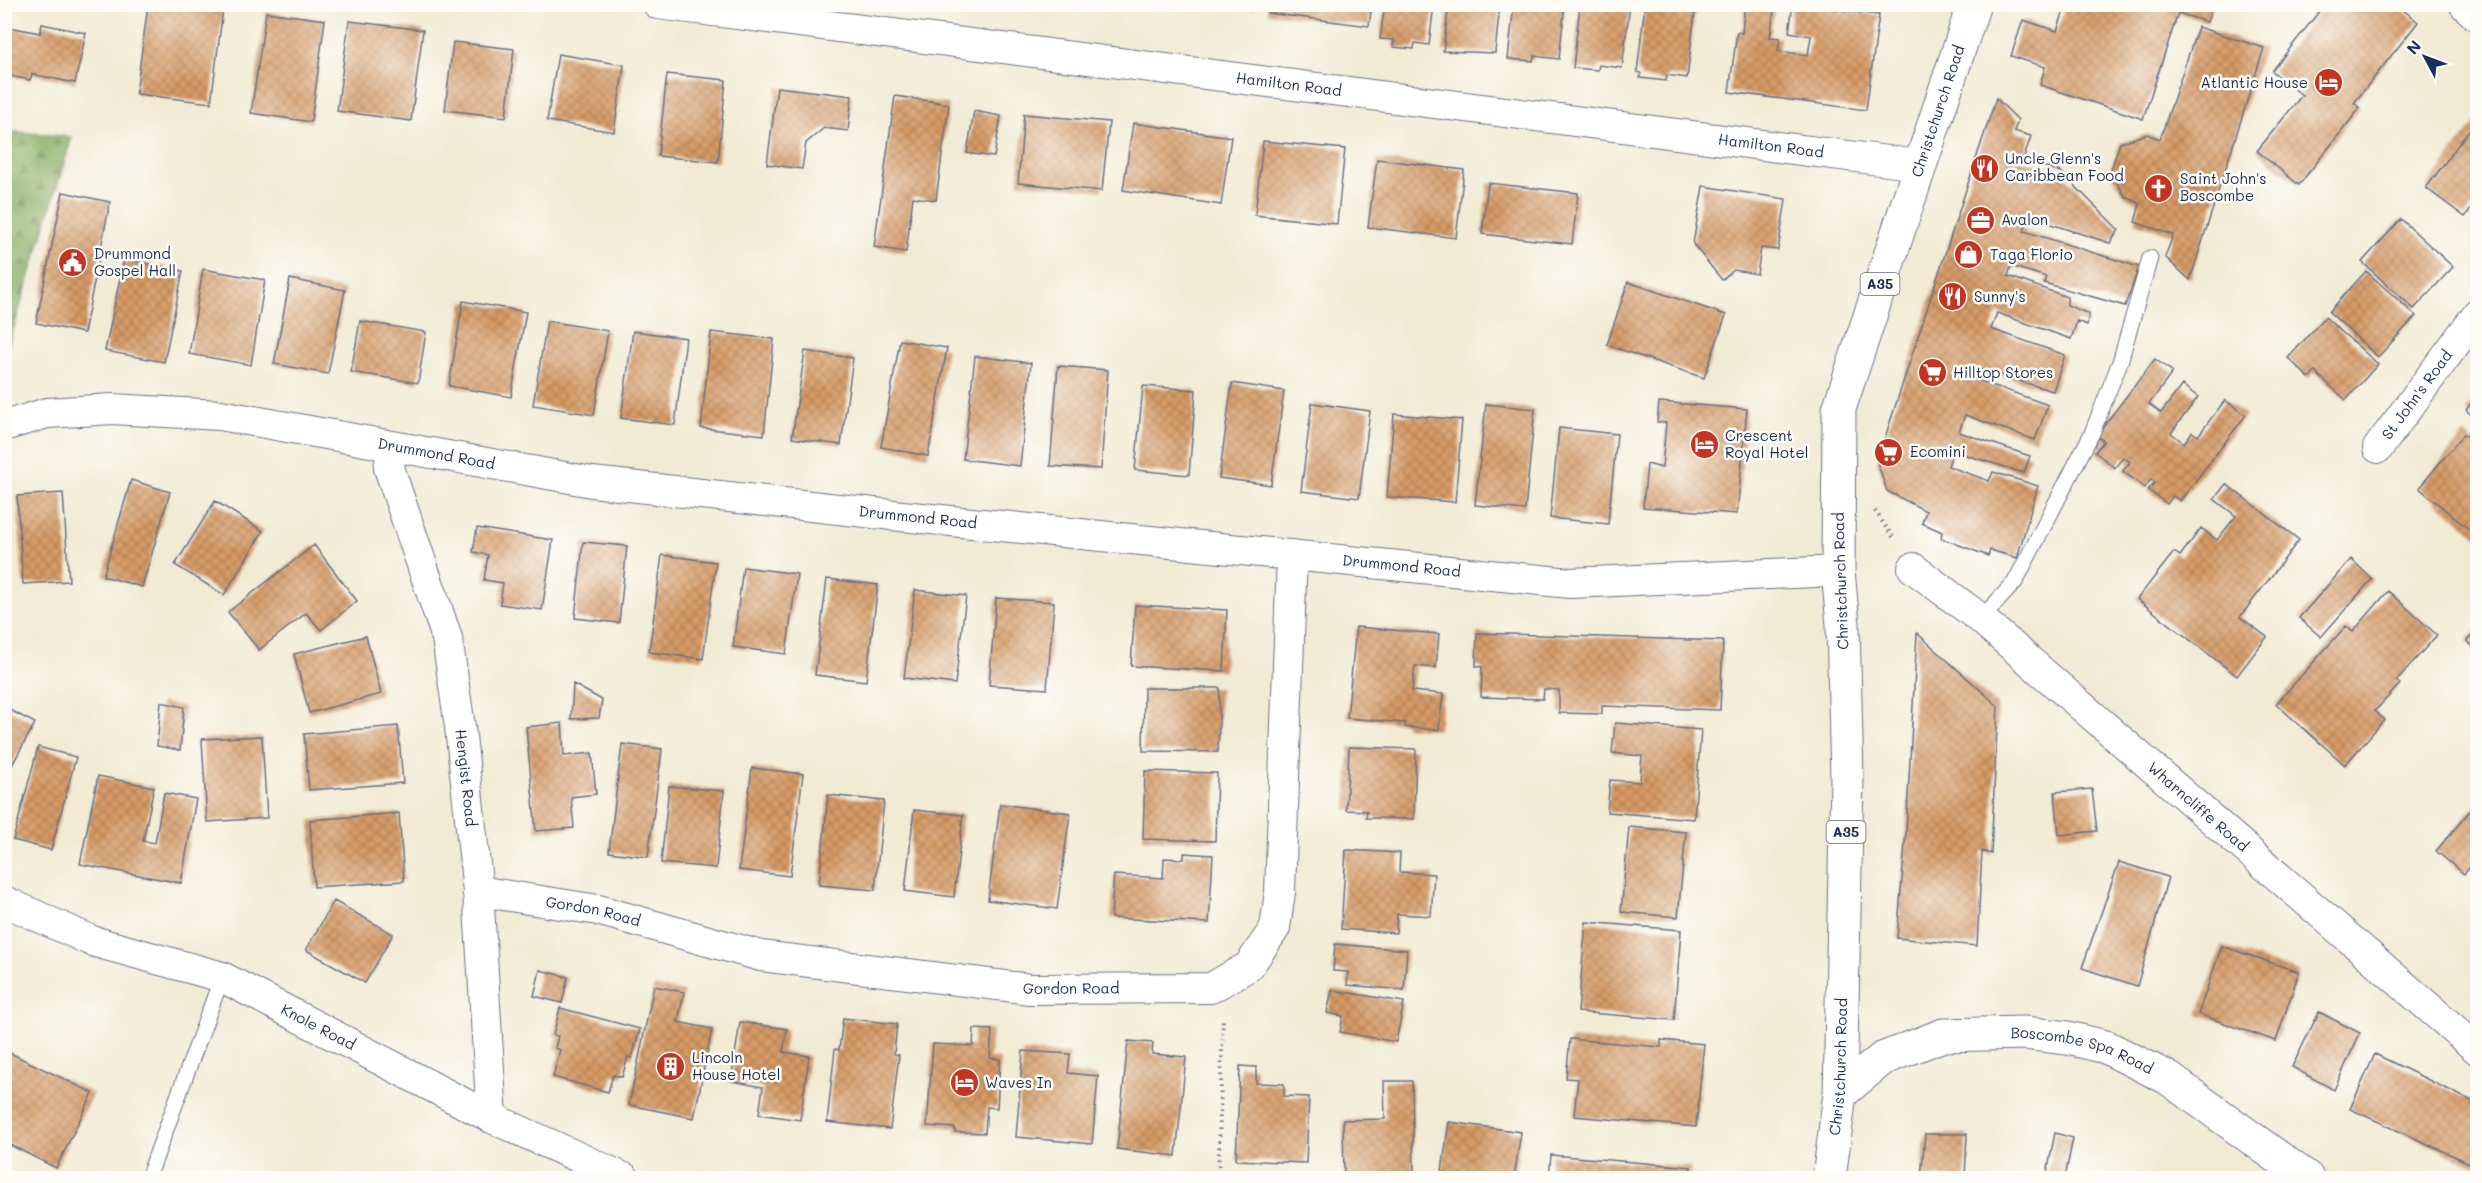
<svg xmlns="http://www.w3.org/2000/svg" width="2482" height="1183" viewBox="0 0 2482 1183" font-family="Mali,sans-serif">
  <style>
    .forest { fill: url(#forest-firs); stroke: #526e60; stroke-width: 1.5 }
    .building { fill: url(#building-cross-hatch) }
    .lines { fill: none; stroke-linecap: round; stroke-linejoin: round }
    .service-casing { stroke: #667187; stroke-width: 17 }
    .minor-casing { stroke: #667187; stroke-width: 32 }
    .tertiary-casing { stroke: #667187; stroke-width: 35 }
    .primary-casing { stroke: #667187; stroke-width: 35 }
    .path { stroke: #667187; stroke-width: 4; stroke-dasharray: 1.5 4.5; stroke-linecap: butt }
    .service { stroke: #fff; stroke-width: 15 }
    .minor { stroke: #fff; stroke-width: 30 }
    .tertiary { stroke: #fff; stroke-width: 33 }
    .primary { stroke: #fff; stroke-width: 33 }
    .labels { text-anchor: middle; stroke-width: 5; stroke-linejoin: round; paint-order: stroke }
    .shield { fill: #fdfcf7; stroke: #5f6c8c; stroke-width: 1.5 }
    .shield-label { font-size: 14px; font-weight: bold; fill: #1b2f5e }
    .poi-label { font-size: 15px; fill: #1b2f5e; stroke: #fdfcf7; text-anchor: start }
    .street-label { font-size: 15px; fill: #1b2f5e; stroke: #fdfcf7 }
  </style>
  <defs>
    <pattern id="forest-firs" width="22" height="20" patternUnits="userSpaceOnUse" patternTransform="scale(1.5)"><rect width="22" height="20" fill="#88ad62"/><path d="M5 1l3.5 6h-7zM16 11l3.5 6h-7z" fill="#6e8d54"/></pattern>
    <pattern id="building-cross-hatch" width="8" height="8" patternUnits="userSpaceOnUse" patternTransform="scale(1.5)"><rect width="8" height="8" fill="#d79b65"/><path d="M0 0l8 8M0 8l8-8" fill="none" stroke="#ae7f56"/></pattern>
  </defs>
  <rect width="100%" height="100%" fill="#fdfcf7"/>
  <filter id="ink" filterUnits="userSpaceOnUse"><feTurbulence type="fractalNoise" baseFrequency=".0167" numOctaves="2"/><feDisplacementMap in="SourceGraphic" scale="12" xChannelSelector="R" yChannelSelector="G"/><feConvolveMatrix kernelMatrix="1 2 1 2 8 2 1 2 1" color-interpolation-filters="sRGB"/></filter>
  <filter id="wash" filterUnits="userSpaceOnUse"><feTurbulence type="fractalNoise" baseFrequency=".008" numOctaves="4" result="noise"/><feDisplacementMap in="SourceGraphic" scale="24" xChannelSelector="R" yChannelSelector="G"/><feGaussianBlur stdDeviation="1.35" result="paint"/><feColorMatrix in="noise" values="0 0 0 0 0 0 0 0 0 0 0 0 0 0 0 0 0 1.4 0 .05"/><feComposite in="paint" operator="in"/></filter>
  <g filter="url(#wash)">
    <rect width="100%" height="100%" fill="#f1ebd4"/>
    <path class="forest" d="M5 131 72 137 5 356 4 131Z"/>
    <g id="blocks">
      <path class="building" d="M1218 4H1255L1254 10Z
        M1268 4H1372L1369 26 1267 13Z
        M1385 4H1434L1429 45 1415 43 1414 49 1393 47 1394 40 1380 39Z
        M1449 4H1500L1495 53 1443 51Z
        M1514 4H1565L1559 59 1534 56 1533 61 1508 59Z
        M1580 4H1630L1622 68 1599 65 1598 70 1573 68Z
        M1645 4H1696L1687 78 1667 75 1666 81 1640 78 1641 73 1637 72Z
        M1745 4H1775L1770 37 1780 38 1778 51 1808 55 1811 36 1789 32 1793 4 1879 15 1866 110 1729 92 1737 32 1742 33Z
        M2325 4H2396L2418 22 2354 103 2360 108 2299 185 2257 151 2302 95 2272 71Z
        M148 5H190L223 9 211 103 136 94Z
        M2066 5H2213L2207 22 2178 13 2143 119 2040 85 2045 67 2011 56 2023 20 2057 31Z
        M266 12 325 20 311 122 251 113Z
        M349 21 423 30 411 121 337 111Z
        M42 24 86 33 75 83 32 74 30 80 4 75V26L40 33Z
        M2198 27 2264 48 2190 280 2165 257 2173 235 2135 222 2140 204 2125 196 2110 172 2120 143 2147 134 2160 139Z
        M453 42 514 49 506 117 445 110Z
        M558 54 624 65 614 132 547 121Z
        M667 74 726 80 718 162 658 156Z
        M777 87 852 96 848 131 824 128 806 143 802 169 767 164Z
        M895 96 949 104 936 200 913 197 906 252 874 247Z
        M1996 98 2018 120 2014 131 2031 136 2023 160 2061 172 2119 230 2110 243 2029 217 2024 231 2139 267 2125 306 2044 283 2046 277 2011 266 2008 276 2067 297V305L2089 314 2087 325 2077 321 2071 339 1997 313 1991 329 2065 355 2053 391 1979 369 1975 379 2048 405 2035 440 1965 415 1959 432 2030 456 2024 473 1953 451 1948 466 1989 481 1993 472 2038 486 2017 558 1990 550 1988 556 1941 538 1942 532 1922 523 1926 511 1887 491 1877 462Z
        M974 111 1001 116 994 157 967 153Z
        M1024 114 1109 122 1102 191 1018 183Z
        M2478 118V200L2465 217 2426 188Z
        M1133 123 1231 137 1221 205 1123 190Z
        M1263 141 1345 149 1337 224 1255 215Z
        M1377 159 1464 170 1456 238 1368 227Z
        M1488 183 1578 193 1572 244 1482 234Z
        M1703 186 1786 199 1778 250 1761 248 1757 274 1734 270 1722 280 1693 244Z
        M63 192 110 202 84 333 36 323Z
        M2401 219 2453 267 2414 309 2362 262Z
        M124 259 183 271 164 362 105 351Z
        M203 269 265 280 251 365 189 354Z
        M2366 271 2416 316 2378 357 2329 312Z
        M290 279 345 290 328 374 274 364Z
        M1628 282 1726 315 1704 378 1607 345Z
        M463 301 526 312 511 397 449 386Z
        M2325 317 2378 364 2346 400 2315 372 2309 378 2288 358Z
        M360 321 426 332 418 383 351 372Z
        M547 321 608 331 594 415 533 405Z
        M633 331 686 338 675 425 621 418Z
        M711 332 774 339 764 435 701 428Z
        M900 340 947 348 928 456 881 447Z
        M805 351 853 358 841 445 792 438Z
        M975 356 1031 363 1020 466 963 459Z
        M2155 359 2173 372 2149 404 2161 413 2182 385 2198 397 2171 433 2184 443 2192 432 2198 436 2225 400 2246 415 2180 501 2173 496 2167 504 2148 490 2155 482 2151 479 2145 488 2123 471 2130 462 2123 457 2115 468 2095 452 2104 441 2096 436Z
        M1058 366 1108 370 1101 469 1050 466Z
        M1232 383 1284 391 1271 485 1219 478Z
        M1143 386 1196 390 1189 475 1135 470Z
        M2478 395V421L2466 410Z
        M1659 402 1747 409 1737 514 1643 507 1647 464 1662 468 1666 423 1657 422Z
        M1312 403 1370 411 1359 498 1301 491Z
        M1486 404 1535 409 1525 510 1475 505Z
        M1394 414 1462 420 1455 502 1387 497Z
        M1559 428 1617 434 1608 524 1550 518Z
        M2464 434 2478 445V537L2419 488Z
        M131 480 170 492 142 587 103 576Z
        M2226 484 2299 540 2240 617 2267 637 2237 676 2137 599 2174 552 2180 556 2201 528 2217 540 2236 516 2214 499Z
        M63 493 69 581 23 584 17 496Z
        M215 501 263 531 224 595 175 565Z
        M477 528 553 540 542 610 500 604 503 583 484 580 488 555 473 552Z
        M583 542 627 546 619 623 575 618Z
        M314 545 357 601 321 630 306 613 259 650 228 612Z
        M662 555 716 562 703 659 649 652Z
        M2351 559 2372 579 2321 637 2299 618Z
        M743 567 797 574 786 654 733 647Z
        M827 579 878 585 866 681 815 675Z
        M915 590 966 596 955 684 904 678Z
        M2388 591 2437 635 2396 681 2400 684 2375 711 2384 720 2345 765 2276 704 2346 626 2353 632Z
        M996 598 1054 602 1047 689 989 685Z
        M1135 605 1227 610 1224 671 1131 666Z
        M1356 627 1439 634 1436 668 1415 666 1412 691 1443 694 1439 730 1405 727V723L1347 718Z
        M2478 629V651L2467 641Z
        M1477 633 1723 641 1720 710 1602 706V714L1559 713V690L1544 689 1543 699 1481 697 1482 667 1476 666Z
        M1917 633 1998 706 1991 854 1982 851 1977 946 1897 938 1906 832Z
        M366 636 381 694 309 713 294 654Z
        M573 684 602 700 599 718 571 719Z
        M1144 688H1220L1218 752 1143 751Z
        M161 702 184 707 180 750 157 746Z
        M4 707 35 723 4 780Z
        M562 723 564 756 592 753 596 794 571 797 574 828 536 831 526 727Z
        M1615 723 1701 730 1694 819 1607 812 1610 780 1640 782 1641 767 1642 756 1612 753Z
        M398 726 403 783 309 790 304 734Z
        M262 736 267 818 207 822 202 739Z
        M622 744 662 749 648 857 609 852Z
        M38 747 76 757 51 850 13 840Z
        M1349 747 1416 749 1414 819 1366 818 1367 811 1346 810Z
        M752 768 803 774 790 876 739 870Z
        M1145 771 1217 773 1215 841 1143 839Z
        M98 776 154 787 143 841 155 843 164 793 196 799 181 883 80 864Z
        M669 786 724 791 716 868 661 863Z
        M2092 789 2097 831 2059 835 2055 792Z
        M828 795 884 801 875 890 819 885Z
        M2478 801V871L2471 866 2464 874 2436 851Z
        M1000 804 1070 813 1057 909 988 900Z
        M914 810 963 815 954 897 905 891Z
        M399 813 404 881 314 887 310 820Z
        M1629 827 1686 832 1678 917 1621 912Z
        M1346 850 1400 853 1399 872 1434 874 1431 916 1397 914 1396 933 1341 929Z
        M1184 853 1213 855 1209 923 1111 918 1114 875 1163 878 1164 858 1184 859Z
        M2119 862 2168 877 2137 986 2082 968Z
        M334 901 393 934 365 983 306 950Z
        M1586 922 1681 930 1674 1020 1578 1012Z
        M1335 944 1407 950 1404 990 1347 985 1348 972 1333 971Z
        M2222 946 2299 972 2276 1041 2198 1014Z
        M540 970 568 977 562 1003 534 996Z
        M654 986 684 992 678 1022 712 1029 694 1118 629 1105Z
        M1332 990 1404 1002 1396 1042 1340 1032 1343 1016 1327 1013Z
        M560 1008 640 1029 632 1058 628 1057 622 1077 613 1075 608 1092 553 1077 560 1050 555 1048 558 1036 553 1035Z
        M2319 1012 2360 1033 2334 1090 2292 1067Z
        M843 1018 897 1024 894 1054 899 1055 890 1129 827 1122 835 1049 839 1050Z
        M740 1022 787 1029 783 1052 809 1056 800 1120 759 1114 763 1087 731 1081Z
        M974 1029 992 1030 990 1058 1000 1059 997 1108 987 1107 985 1133 955 1132V1128L927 1126 933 1044 973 1046Z
        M1570 1039 1661 1047V1040L1704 1044 1696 1127 1574 1116 1578 1079 1566 1078Z
        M1128 1041 1153 1043 1152 1054 1186 1057 1176 1156 1117 1149Z
        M6 1051 93 1093 56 1168 4 1142Z
        M1023 1051 1070 1054 1068 1073 1098 1076 1092 1144 1016 1137Z
        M2375 1054 2478 1104V1167L2350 1109Z
        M1240 1066 1256 1067V1083L1284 1084V1096L1309 1097 1306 1163 1236 1160Z
        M1384 1081H1412L1414 1176 1344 1177 1343 1120 1385 1119Z
        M1449 1122 1521 1132 1514 1178H1441Z
        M2055 1133 2073 1138 2065 1178H2046Z
        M1925 1134H1967L1965 1178H1921Z
        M1551 1155 1691 1167 1690 1178H1549Z"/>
    </g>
  </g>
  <g filter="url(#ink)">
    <use href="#blocks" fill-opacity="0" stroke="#667187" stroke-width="1.5"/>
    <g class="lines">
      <defs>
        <path id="service" d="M1981 619 2015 582 2092 433 2120 362 2150 258
          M148 1178 222 977"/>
        <g id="minor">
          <path id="s1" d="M658 4 1919 165"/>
          <path id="s2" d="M4 426 47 413 112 409 220 415 592 482 902 516 1570 583 1838 571"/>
          <path id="s3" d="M392 447 389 468 447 638 460 727 478 891 492 1118"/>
          <path id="s4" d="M2378 448 2478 313"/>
          <path id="s5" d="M1913 568 1981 619 2478 1050"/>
          <path id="s6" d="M478 891 598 910 761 956 1030 989 1211 988 1249 966 1275 928 1280 892 1292 555"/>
          <path id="s7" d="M4 901 92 941 222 977 492 1118 624 1178"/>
        </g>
        <g id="tertiary">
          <path d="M2466 4 2478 15"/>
          <path id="s8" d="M1840 1094 1882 1059 1943 1035 2024 1033 2068 1038 2106 1047 2168 1078 2307 1178"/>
        </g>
        <g id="primary">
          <path id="s9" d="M1829 1178 1840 1094 1847 778 1843 625 1838 571 1839 409 1974 4"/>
        </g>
      </defs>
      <use href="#service" class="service-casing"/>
      <use href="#minor" class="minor-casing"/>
      <use href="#tertiary" class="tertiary-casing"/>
      <use href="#primary" class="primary-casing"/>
      <path class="path" d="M1875 511 1895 540
        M1218 1178 1223 1018"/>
      <use href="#service" class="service"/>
      <use href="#minor" class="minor"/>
      <use href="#tertiary" class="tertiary"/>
      <use href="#primary" class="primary"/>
    </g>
  </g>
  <defs>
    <symbol id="hotel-disc" viewBox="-11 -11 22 22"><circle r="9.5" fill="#c8321e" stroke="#fdfcf7"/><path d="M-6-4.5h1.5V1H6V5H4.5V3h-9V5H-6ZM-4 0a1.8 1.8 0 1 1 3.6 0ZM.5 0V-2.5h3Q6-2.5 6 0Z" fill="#fff"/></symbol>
    <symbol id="restaurant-disc" viewBox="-11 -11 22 22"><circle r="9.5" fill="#c8321e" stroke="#fdfcf7"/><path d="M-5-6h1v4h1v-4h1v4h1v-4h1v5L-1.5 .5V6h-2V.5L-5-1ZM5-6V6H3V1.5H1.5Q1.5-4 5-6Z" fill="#fff"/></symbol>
    <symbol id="church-disc" viewBox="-11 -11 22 22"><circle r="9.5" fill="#c8321e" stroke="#fdfcf7"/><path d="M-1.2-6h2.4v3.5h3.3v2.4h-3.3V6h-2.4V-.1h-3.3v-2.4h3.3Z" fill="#fff"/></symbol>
    <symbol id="office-disc" viewBox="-11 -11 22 22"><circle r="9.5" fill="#c8321e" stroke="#fdfcf7"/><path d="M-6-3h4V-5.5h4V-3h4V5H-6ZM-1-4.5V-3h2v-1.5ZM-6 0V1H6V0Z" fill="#fff"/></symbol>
    <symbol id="shop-disc" viewBox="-11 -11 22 22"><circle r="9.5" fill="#c8321e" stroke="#fdfcf7"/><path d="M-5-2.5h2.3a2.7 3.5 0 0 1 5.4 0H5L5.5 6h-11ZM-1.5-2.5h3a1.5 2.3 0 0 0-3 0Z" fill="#fff"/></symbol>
    <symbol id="civic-disc" viewBox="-11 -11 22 22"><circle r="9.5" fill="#c8321e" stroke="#fdfcf7"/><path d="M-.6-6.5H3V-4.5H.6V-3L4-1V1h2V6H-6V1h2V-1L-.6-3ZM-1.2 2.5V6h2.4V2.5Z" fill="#fff"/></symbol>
    <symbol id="supermarket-disc" viewBox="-11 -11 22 22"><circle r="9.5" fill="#c8321e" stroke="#fdfcf7"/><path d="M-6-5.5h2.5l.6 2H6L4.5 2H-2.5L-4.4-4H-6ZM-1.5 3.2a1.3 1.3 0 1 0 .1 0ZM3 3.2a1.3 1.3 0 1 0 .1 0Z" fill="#fff"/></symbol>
    <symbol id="building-disc" viewBox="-11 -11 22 22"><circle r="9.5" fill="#c8321e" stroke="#fdfcf7"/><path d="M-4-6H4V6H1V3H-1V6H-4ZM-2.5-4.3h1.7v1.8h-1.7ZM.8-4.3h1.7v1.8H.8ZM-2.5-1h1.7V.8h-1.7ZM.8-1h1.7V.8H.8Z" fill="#fff"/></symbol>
  </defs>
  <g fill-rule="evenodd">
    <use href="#hotel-disc" x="2312" y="66" width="33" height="33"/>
    <use href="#restaurant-disc" x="1968" y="152" width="33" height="33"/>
    <use href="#church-disc" x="2142" y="172" width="33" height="33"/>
    <use href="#office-disc" x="1964" y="204" width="33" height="33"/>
    <use href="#shop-disc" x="1952" y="238" width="33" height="33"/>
    <use href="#civic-disc" x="56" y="246" width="33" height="33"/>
    <use href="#restaurant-disc" x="1936" y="280" width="33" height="33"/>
    <use href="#supermarket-disc" x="1916" y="356" width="33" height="33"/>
    <use href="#hotel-disc" x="1688" y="428" width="33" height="33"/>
    <use href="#supermarket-disc" x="1872" y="436" width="33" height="33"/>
    <use href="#building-disc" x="654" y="1050" width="33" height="33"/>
    <use href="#hotel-disc" x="948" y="1066" width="33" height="33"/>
  </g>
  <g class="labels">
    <g class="shield">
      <rect x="1860.5" y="273" width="39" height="22" rx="4.5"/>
      <rect x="1826.5" y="821" width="39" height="22" rx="4.5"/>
    </g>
    <g class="shield-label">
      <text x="1880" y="289">A35</text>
      <text x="1846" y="837">A35</text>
    </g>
    <g class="poi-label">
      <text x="2308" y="88" text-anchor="end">Atlantic House</text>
      <text x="2005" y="164">Uncle Glenn's<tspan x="2005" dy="17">Caribbean Food</tspan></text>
      <text x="2180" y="184">Saint John's<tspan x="2180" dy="17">Boscombe</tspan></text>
      <text x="2001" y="225">Avalon</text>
      <text x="94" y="259">Drummond<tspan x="94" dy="17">Gospel Hall</tspan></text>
      <text x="1990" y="260">Taga Florio</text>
      <text x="1974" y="302">Sunny's</text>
      <text x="1953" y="378">Hilltop Stores</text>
      <text x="1725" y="441">Crescent<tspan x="1725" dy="17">Royal Hotel</tspan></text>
      <text x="1910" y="457">Ecomini</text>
      <text x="692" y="1063">Lincoln<tspan x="692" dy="17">House Hotel</tspan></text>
      <text x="985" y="1088">Waves In</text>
    </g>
    <g class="street-label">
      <text dy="5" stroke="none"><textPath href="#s1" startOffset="636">Hamilton Road</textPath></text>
      <text dy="5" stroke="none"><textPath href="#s9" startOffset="1084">Christchurch Road</textPath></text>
      <text dy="5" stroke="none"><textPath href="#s1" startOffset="1122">Hamilton Road</textPath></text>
      <text dy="5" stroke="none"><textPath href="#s4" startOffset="66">St John's Road</textPath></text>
      <text dy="5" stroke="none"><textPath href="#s2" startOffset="438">Drummond Road</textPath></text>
      <text dy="5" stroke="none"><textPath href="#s2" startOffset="924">Drummond Road</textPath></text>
      <text dy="5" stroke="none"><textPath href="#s2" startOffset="1410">Drummond Road</textPath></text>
      <text transform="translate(1841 581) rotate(-92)" y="5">Christchurch Road</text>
      <text dy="5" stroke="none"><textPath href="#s3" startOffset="342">Hengist Road</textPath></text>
      <text dy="5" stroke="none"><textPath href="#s5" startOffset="372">Wharncliffe Road</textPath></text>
      <text dy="5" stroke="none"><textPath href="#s6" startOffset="117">Gordon Road</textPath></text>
      <text dy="5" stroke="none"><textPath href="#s6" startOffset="603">Gordon Road</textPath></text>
      <text dy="5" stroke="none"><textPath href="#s7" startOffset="340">Knole Road</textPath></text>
      <text dy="5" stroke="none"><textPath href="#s8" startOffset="262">Boscombe Spa Road</textPath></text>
      <text dy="5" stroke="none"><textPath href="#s9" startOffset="112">Christchurch Road</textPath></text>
    </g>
  </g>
  <rect width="2482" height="1183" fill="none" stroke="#fdfcf7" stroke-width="24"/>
  <g transform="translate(2425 57) rotate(311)" stroke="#fdfcf7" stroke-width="4.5" paint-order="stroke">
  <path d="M0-4.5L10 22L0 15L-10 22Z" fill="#1b2f5e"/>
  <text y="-9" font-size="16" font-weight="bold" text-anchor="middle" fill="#1b2f5e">N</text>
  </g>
</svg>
